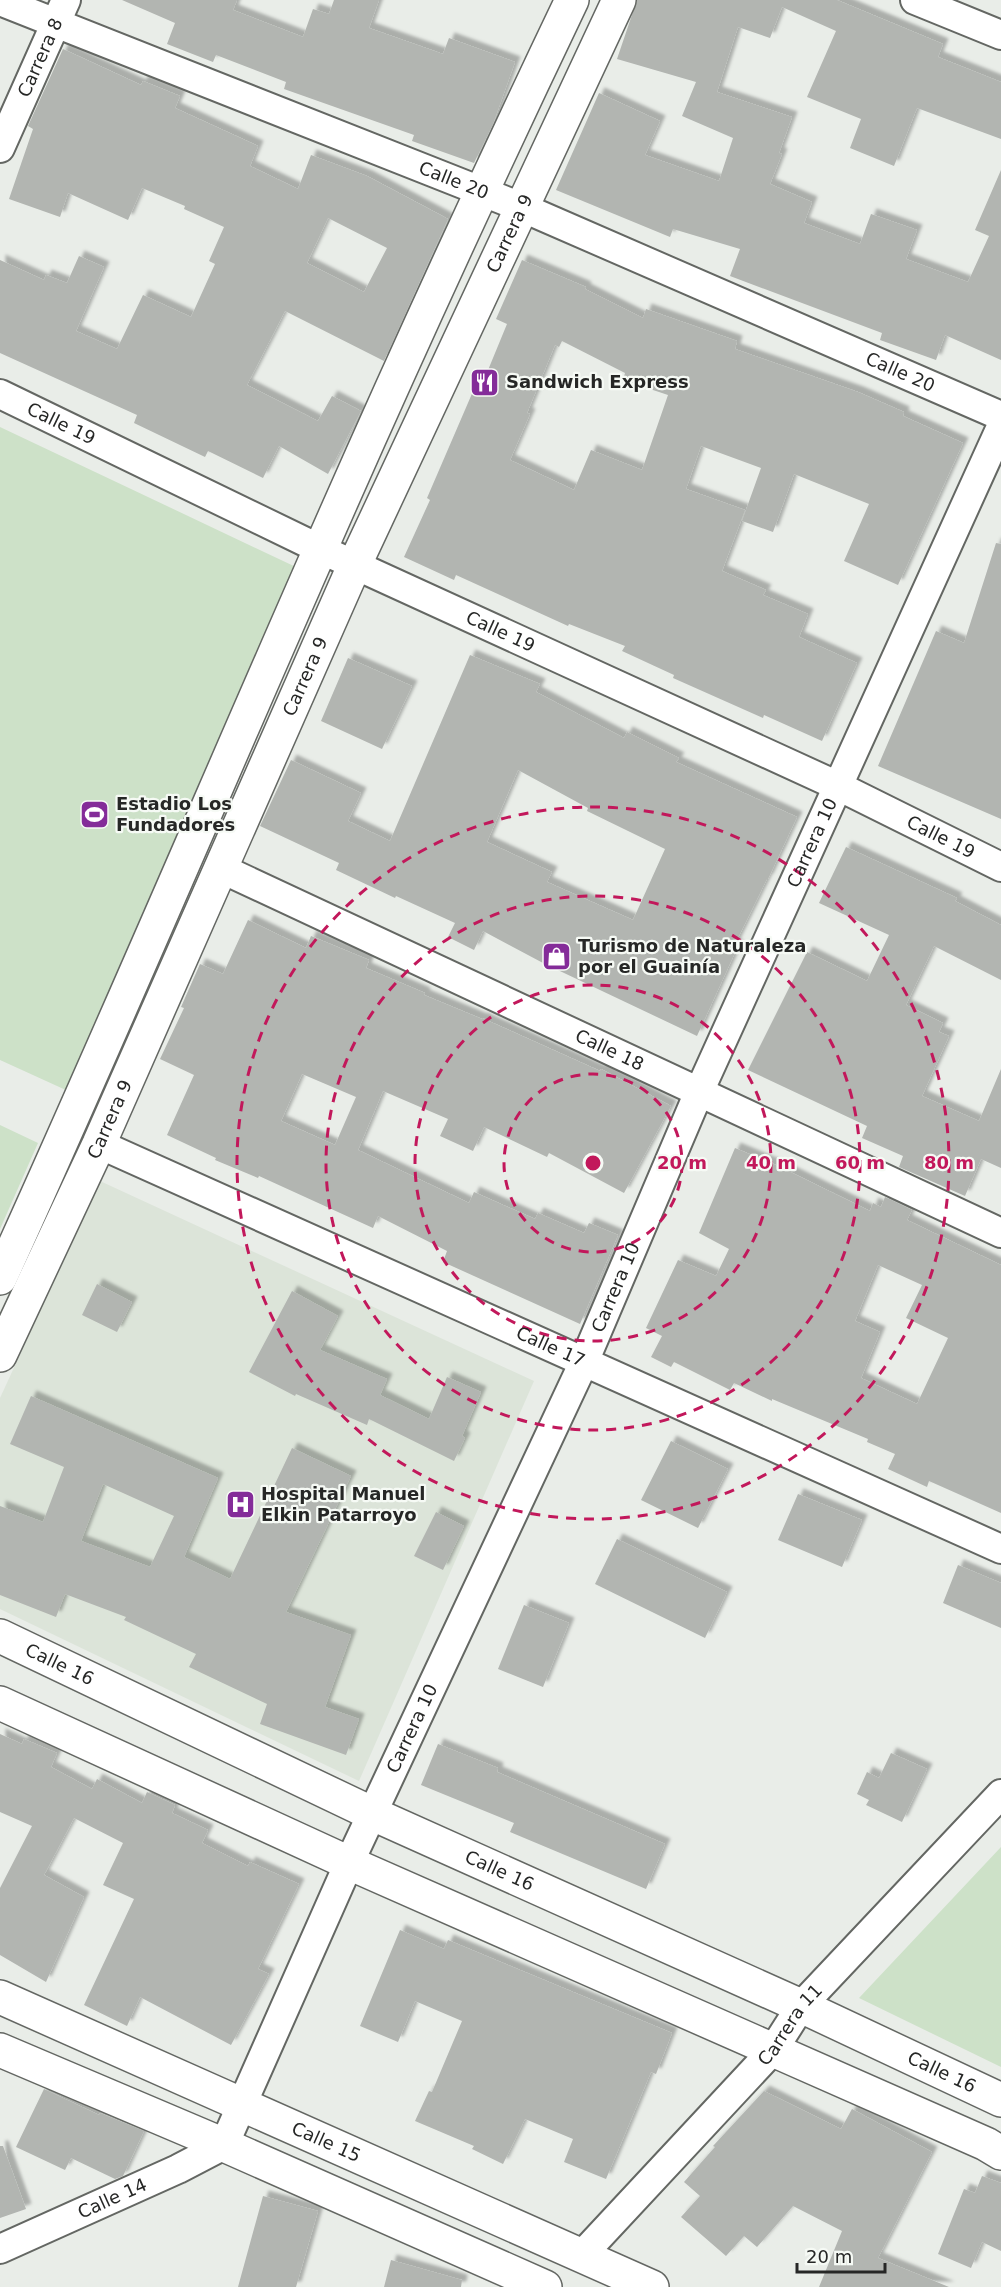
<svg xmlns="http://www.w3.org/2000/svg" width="1001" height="2287" viewBox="0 0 1001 2287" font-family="'DejaVu Sans',sans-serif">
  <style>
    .built { fill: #dce4d9 }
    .green { fill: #cde1c8 }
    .building { fill: #b2b5b1; fill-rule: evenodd; filter: url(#shadow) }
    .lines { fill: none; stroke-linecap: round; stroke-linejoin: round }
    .minor-casing { stroke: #646763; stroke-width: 32 }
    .tertiary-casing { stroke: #646763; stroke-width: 36 }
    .minor { stroke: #fff; stroke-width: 28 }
    .tertiary { stroke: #fff; stroke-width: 33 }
    .ring { fill: none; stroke: #c2185b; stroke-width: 3; stroke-dasharray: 10 8 }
    .labels { text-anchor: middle; stroke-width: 4.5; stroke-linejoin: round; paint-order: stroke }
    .street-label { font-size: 18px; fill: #262726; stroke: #f6faf5 }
    .poi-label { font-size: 18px; font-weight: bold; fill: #262726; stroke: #f6faf5; text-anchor: start }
    .centre { fill: #c2185b; stroke: #f6faf5; stroke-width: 3 }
    .ring-label { font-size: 18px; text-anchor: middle; font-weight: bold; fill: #c2185b; stroke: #f6faf5; stroke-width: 4.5; stroke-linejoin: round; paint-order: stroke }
  </style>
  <defs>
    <filter id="shadow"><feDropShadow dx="5.5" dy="-5.5" stdDeviation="1.5" flood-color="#0004"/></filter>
  </defs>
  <rect width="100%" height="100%" fill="#e9ede8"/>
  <path class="built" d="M100 1181 534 1381 359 1781 0 1609V1398Z"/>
  <path class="green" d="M0 427 298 568 68 1091 0 1060Z
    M0 1125 38 1143 0 1229Z
    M1001 1847V2067L859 1998Z"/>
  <path class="building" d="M122 0H237L233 10 303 37 313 9 329 14 334 0H379L369 28 443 54 449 38 515 62 493 124 474 163 412 141 414 135 284 89 286 82 216 55 213 62 167 44 175 23Z
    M637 0H837L943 44 938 57 1001 82V139L917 108 894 166 850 148 861 119 807 97 836 31 782 7 770 38 738 27 717 92 792 117 779 153 782 154 770 184 812 202 804 223 860 244 871 214 917 230 906 259 968 282 989 236 975 230 1001 170V360L945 335 936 360 880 340 882 333 730 276 740 249 673 229 670 237 556 190 599 93 660 121 645 155 719 181 733 138 682 116 696 82 617 59Z
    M63 49 141 85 143 81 180 96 175 108 258 146 250 166 298 189 311 155 367 176 448 219 384 361 285 311 247 385 318 421 332 396 361 411 328 474 279 446 263 478 208 451 205 457 134 423 137 415 0 353V260L44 280 46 275 67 283 79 256 104 267 76 331 117 349 143 295 191 317 215 264 209 261 224 227 184 209 185 206 142 188 128 220 68 193 60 217 9 199 33 129 28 126ZM328 218 387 248 364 292 307 263Z
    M522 260 586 287 585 289 643 318 646 309 737 341 735 349 858 392 904 412 903 416 963 443 898 585 844 561 869 504 794 474 773 532 742 521 761 468 701 446 686 489 745 510 722 571 766 590 763 595 808 614 799 637 857 663 822 741 764 715 763 718 673 678 674 675 622 651 625 646 569 624 568 626 456 575 454 580 404 557 430 500 427 498 474 389 479 392 507 324 496 319ZM562 341 625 373 623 380 668 395 642 470 591 450 574 490 510 460 530 414 527 413 555 345 559 347Z
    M996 543 1001 544V819L878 766 936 631 964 643Z
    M470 655 540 684 536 692 624 738 627 732 679 758 676 762 797 817 768 879H767L735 944 738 946 697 1036 543 963 483 931 474 950 448 937 455 923 396 896 395 898 336 870 339 863 260 826 291 760 361 793 348 821 390 841ZM518 770 588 808 587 811 665 849 633 920 547 882 552 872 487 842Z
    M348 658 412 686 382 749 321 721Z
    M846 847 957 898 955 901 1001 925V980L934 946 906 1005 943 1023 939 1032 949 1036 922 1096 979 1121 1001 1069V1168L981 1159 965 1196 899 1167 903 1156 862 1138 867 1126 748 1070 807 952 867 981 889 935 819 903Z
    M248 920 306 948 311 936 369 960 366 968 425 993 424 995 482 1019V1018L600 1071 601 1069 671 1106 624 1193 549 1153 547 1157 484 1127 473 1151 440 1136 448 1119 383 1091 358 1150 469 1203 474 1192 535 1219 538 1213 584 1233 589 1223 618 1235 580 1324 443 1262 447 1251 378 1216 373 1228 259 1176 258 1178 215 1160 216 1158 167 1135 194 1075 160 1059 184 1008 181 1007 200 964 223 974ZM302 1074 356 1097 335 1145 281 1121Z
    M735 1148 776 1165 870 1211 873 1203 881 1207 885 1197 912 1210 907 1220 1001 1265V1513L929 1481 927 1487 888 1469 895 1454 867 1442 868 1439 772 1399V1401L734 1383 730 1390 674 1362 671 1367 651 1357 662 1336 646 1328 678 1260 716 1276 729 1249 699 1233ZM878 1265 922 1285 906 1318 948 1338 917 1404 861 1378 880 1332 855 1321Z
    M97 1284 132 1302 117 1332 82 1315Z
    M292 1291 338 1316 320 1350 387 1379 380 1395 429 1419 447 1377 481 1392 462 1436 465 1438 454 1461 369 1419 367 1425 296 1394 295 1396 249 1372Z
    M31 1396 218 1478 184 1557 230 1579 292 1448 351 1476 286 1612 351 1635 325 1707 359 1719 346 1755 260 1724 267 1704 189 1667 196 1654 124 1620 126 1617 65 1594 56 1617 0 1595V1506L43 1522 64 1467 10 1444ZM103 1484 174 1516 150 1567 81 1541Z
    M671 1441 728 1469 698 1528 641 1500Z
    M798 1494 862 1520 842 1567 778 1540Z
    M436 1512 464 1526 443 1570 414 1556Z
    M617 1539 727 1592 705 1638 595 1584Z
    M958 1565 1001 1583V1628L943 1603Z
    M524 1605 569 1623 543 1687 498 1669Z
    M0 1734 22 1744 24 1739 57 1753 51 1767 92 1789 97 1779 142 1803 147 1792 175 1805 172 1813 208 1830 202 1843 248 1866 250 1862 299 1884 258 1969 269 1974 231 2045 140 1997 127 2026 84 2005 134 1899 103 1885 123 1843 74 1818 44 1875 84 1897 46 1982 0 1955V1888L32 1826 0 1812Z
    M438 1744 498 1768 497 1772 665 1844 646 1889 510 1832 514 1823 421 1785Z
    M891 1753 927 1769 902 1822 866 1805 869 1800 857 1794 867 1772 879 1778Z
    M400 1930 444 1949 448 1940 672 2033 656 2074 651 2072 606 2179 564 2162 573 2139 525 2119 503 2164 472 2149 474 2146 415 2121 429 2091 432 2092 462 2021 415 2001 398 2042 360 2026Z
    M44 2089 99 2115 100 2113 144 2131 123 2176 115 2179 71 2158 65 2170 16 2147Z
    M764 2091 841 2129 852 2109 932 2152 878 2258 949 2287H819L842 2231 793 2206 757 2247 744 2236 726 2256 681 2217 700 2196 684 2182 715 2147 713 2146Z
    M0 2146H3L26 2209 0 2218Z
    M982 2176 1001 2183V2251L982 2242 971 2268 938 2254 964 2189 975 2193Z
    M263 2196 318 2211 296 2287H238Z
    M391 2260 462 2280 461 2287H384Z"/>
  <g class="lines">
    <defs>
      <g id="minor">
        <path d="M915 0 1001 35"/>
        <path id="s1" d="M0 1 521 207 1001 416"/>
        <path id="s2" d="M0 148 66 0"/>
        <path id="s3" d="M0 394 320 549 838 786 1001 867"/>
        <path id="s4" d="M220 868 1001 1233"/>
        <path id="s5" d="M99 1144 1001 1549"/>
        <path id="s6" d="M0 2249 178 2169 224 2145 349 1863 584 1362 699 1092 1001 427"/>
        <path id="s7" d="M581 2256 773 2050 801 2006 1001 1794"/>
      </g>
      <g id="tertiary">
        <path d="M0 1278C110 1037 213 793 320 550 401 365 485 182 572 0"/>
        <path id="s8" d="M0 1355 99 1144 355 564 619 0"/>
        <path id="s9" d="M0 1636 373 1814 801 2006 1001 2100"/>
        <path d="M0 1703 349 1863 986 2144 1001 2153"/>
        <path id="s10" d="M0 1997 652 2287"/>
        <path d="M0 2050 224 2145 545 2287"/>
      </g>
    </defs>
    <use href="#minor" class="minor-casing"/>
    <use href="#tertiary" class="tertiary-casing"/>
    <use href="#minor" class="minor"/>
    <use href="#tertiary" class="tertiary"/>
  </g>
  <g class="ring">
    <circle cx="593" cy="1163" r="89"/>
    <circle cx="593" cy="1163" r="178"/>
    <circle cx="593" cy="1163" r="267"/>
    <circle cx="593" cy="1163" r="356"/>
  </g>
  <defs>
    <symbol id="restaurant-square" viewBox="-11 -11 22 22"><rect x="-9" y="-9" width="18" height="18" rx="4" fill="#842c99" stroke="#f6faf5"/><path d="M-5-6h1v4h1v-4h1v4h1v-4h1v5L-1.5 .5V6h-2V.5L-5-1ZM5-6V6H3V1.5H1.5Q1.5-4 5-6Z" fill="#fff"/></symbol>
    <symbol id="stadium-square" viewBox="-11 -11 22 22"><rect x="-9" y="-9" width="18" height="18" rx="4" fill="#842c99" stroke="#f6faf5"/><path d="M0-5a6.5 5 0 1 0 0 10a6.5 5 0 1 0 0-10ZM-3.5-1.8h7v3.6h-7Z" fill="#fff"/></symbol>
    <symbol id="shop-square" viewBox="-11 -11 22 22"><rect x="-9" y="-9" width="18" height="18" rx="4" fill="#842c99" stroke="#f6faf5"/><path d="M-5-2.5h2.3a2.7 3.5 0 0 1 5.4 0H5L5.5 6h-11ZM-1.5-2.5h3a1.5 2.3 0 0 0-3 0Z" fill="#fff"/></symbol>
    <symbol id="hospital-square" viewBox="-11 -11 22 22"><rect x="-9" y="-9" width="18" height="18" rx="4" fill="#842c99" stroke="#f6faf5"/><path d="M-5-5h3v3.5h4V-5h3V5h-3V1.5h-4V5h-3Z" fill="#fff"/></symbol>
  </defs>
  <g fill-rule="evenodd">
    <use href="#restaurant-square" x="468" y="366" width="33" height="33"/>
    <use href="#stadium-square" x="78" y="798" width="33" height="33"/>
    <use href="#shop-square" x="540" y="940" width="33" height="33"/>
    <use href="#hospital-square" x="224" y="1488" width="33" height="33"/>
  </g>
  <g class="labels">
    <g class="street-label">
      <text dy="6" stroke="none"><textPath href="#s2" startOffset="99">Carrera 8</textPath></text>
      <text dy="6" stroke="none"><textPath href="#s1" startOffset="488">Calle 20</textPath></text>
      <text dy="6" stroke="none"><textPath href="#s8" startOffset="1232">Carrera 9</textPath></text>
      <text dy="6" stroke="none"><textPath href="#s1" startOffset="974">Calle 20</textPath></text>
      <text dy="6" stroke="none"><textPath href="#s3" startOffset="68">Calle 19</textPath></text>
      <text dy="6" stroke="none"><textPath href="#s3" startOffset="554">Calle 19</textPath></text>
      <text dy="6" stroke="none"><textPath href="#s8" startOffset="744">Carrera 9</textPath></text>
      <text dy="6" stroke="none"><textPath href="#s3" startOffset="1040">Calle 19</textPath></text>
      <text dy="6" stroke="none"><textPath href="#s6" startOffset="1676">Carrera 10</textPath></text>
      <text dy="6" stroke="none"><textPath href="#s4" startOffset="430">Calle 18</textPath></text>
      <text dy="6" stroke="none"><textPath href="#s8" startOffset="260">Carrera 9</textPath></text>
      <text dy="6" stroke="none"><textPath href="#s6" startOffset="1190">Carrera 10</textPath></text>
      <text dy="6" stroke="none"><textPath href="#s5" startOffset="495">Calle 17</textPath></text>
      <text dy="6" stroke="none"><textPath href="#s9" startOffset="66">Calle 16</textPath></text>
      <text dy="6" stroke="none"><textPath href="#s6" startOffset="704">Carrera 10</textPath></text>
      <text dy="6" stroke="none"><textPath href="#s9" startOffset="552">Calle 16</textPath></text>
      <text dy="6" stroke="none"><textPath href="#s7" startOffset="312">Carrera 11</textPath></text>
      <text dy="6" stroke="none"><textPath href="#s9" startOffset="1038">Calle 16</textPath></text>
      <text dy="6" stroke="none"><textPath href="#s10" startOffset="357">Calle 15</textPath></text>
      <text dy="6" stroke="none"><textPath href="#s6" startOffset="123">Calle 14</textPath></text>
    </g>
    <g class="poi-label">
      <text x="506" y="388">Sandwich Express</text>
      <text x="116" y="810">Estadio Los<tspan x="116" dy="21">Fundadores</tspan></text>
      <text x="578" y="952">Turismo de Naturaleza<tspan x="578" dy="21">por el Guainía</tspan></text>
      <text x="261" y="1500">Hospital Manuel<tspan x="261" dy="21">Elkin Patarroyo</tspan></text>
    </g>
  </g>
  <circle cx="593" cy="1163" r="9" class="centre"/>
  <g class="ring-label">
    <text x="682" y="1169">20 m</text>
    <text x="771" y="1169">40 m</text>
    <text x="860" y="1169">60 m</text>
    <text x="949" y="1169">80 m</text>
  </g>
  <path d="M797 2263v9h88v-9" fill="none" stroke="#262726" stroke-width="3"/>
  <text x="806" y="2263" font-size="18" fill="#262726" stroke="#f6faf5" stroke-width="4.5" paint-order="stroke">20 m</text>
</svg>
